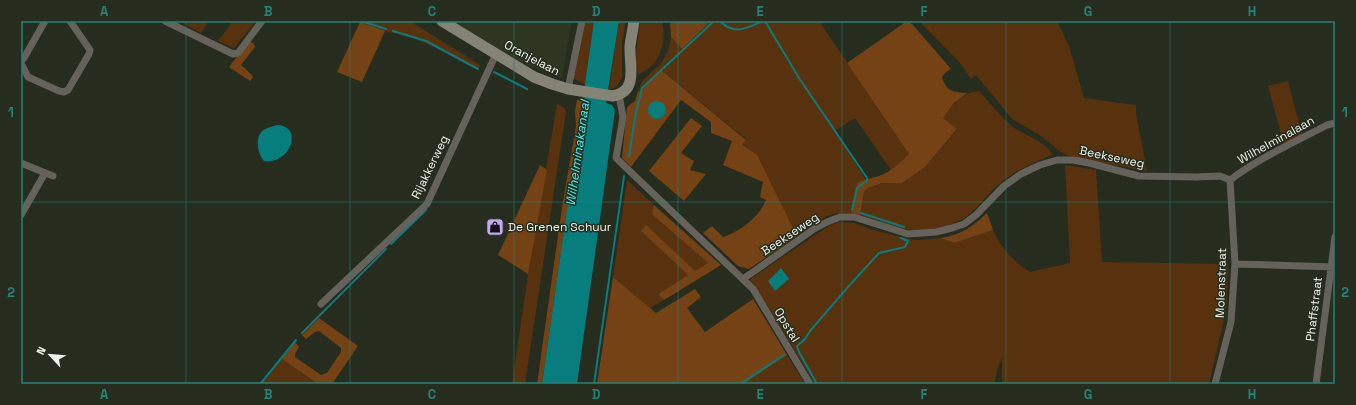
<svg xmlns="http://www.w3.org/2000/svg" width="1356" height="405" viewBox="0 0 1356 405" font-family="'Space Grotesk',sans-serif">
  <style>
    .built { fill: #2e3622 }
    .green { fill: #58310e }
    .forest { fill: #744215 }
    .water { fill: #077d7e }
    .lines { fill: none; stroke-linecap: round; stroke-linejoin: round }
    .stream { stroke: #077d7e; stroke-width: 2 }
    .street { stroke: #64625b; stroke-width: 7 }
    .secondary { stroke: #858276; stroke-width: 11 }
    .grid { fill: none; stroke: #26837a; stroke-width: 1; stroke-opacity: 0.55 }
    .labels { text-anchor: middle; stroke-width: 3; stroke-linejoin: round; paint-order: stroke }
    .street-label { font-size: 12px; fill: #f0f4eb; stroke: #262c1e }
    .poi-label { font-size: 12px; fill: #f0f4eb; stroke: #262c1e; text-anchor: start }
    .water-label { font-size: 13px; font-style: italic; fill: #3af8f9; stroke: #262c1e }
    .neatline { fill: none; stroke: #26837a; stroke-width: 1.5 }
    .grid-label { font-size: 13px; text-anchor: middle; font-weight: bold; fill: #26837a }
  </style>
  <rect width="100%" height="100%" fill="#262c1e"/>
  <path class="built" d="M435 21H572L562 78 514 60Z"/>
  <path class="green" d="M179 21H209L201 33Z
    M233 21H256L234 48 218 41Z
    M357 21H410L480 65 478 70 436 48 416 39 385 31Z
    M585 21H594L585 85 573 78Z
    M619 21H626L622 42V77L617 86 614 88 609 89Z
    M640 21H662C667 42 660 66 639 74L637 73 635 63Z
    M711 21H819L909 154 891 170 855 118 835 131 866 180 860 181 851 213H837L827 216 797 236 785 213 742 145 746 139 661 70 639 92 638 91 642 81 662 62 668 51 671 37 682 49Z
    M919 21H1057L1069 46 1084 98 1136 105V114L1147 171 1086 160 1066 155 1059 151 1050 143 1041 136 1012 119 976 75 971 79 960 63Z
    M1288 81 1302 134 1284 145 1268 86Z
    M979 91C990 103 1001 117 1013 127 1024 135 1048 142 1052 155 1035 162 1018 169 1003 181 992 189 983 201 973 211 959 225 935 230 916 230 899 231 877 220 860 215L864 192 868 188 882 183H902L924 168 957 130 943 118C954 103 960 93 979 91Z
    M557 104 565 108 566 112 525 384H512L528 274Z
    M1065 165 1096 170 1102 262 1228 264 1226 312 1209 384H1002V358L999 365 994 384H815L768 306 749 280 812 237 829 226 839 222 854 223 870 229 913 240H919L940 238 954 243 993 230C1001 248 1013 261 1030 272L1070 263Z
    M627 180 654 205 653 214 708 263 695 271 641 231 688 275 658 294 664 300 650 308 613 277Z
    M787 355 805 384H744Z
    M282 359 284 360 318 384H260Z"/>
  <path class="forest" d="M670 21H711L682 49 671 37Z
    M907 21 913 25 951 69 945 73 942 77C946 92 954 92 967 93L954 103 943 118 957 129 924 168 902 183H882L868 188 864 192 860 215 851 213 857 183C865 178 876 178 884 174 894 169 901 161 909 154L847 63Z
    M360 22 385 31 362 82 337 72Z
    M249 41 254 44 255 47 241 65 252 75 253 77 250 81 229 67Z
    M661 70 746 140 742 145 757 155 797 236 752 267 748 269 738 266 703 233 712 226 723 237C741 231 759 217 766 200L760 197 763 182 723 165 732 141 711 133V122L681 100 631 167 622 158 627 107 635 101 638 91 639 92Z
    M577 100H583L542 384H537L562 207 576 126 575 111Z
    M691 118 702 126 681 153 694 161 690 170 706 174 684 201 649 171Z
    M540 165 547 170 528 274 498 255Z
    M654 205 721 265 664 300 658 294 688 275 641 231 646 225 695 271 708 263 652 214Z
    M987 213 993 230 954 243 940 238C961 235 972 227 987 213Z
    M613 277 656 313 695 289 701 297 687 308 705 332 753 299 787 355 744 384H597Z
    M319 318 358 346 332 384H318L282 359 295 342 299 347 295 354V357L321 375 327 373 341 352V348L319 331 315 332 306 339 302 335Z"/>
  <path class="water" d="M594 21H619L606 103 612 105 615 110 577 384H542Z
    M648 110a9 9 0 1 1 18 0a9 9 0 1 1-18 0Z
    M278 125C304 127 290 165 264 161 257 153 254 135 265 129 269 127 274 126 278 125Z
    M781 268 789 279 775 291 768 281Z"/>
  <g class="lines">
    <path class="stream" d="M361 21 386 29
      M720 21C734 36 747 28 763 21
      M765 21 799 78 867 178V181L857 188 852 210
      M393 31 426 41 478 69
      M494 72 527 89
      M629 156 636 112 642 88 714 21
      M861 213 904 227
      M391 244 426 210
      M302 333 386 249
      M261 383 296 340
      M594 384 624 176
      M740 384 784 355
      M817 384 799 352 797 346 805 339 810 331 848 287 879 253 905 247 908 241 901 238"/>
    <path class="street" d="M165 21 233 54 238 53 262 21
      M21 61 24 58 45 21
      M21 63 28 77 59 91 64 92 68 90 89 54 90 50 70 21
      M568 89 582 21
      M619 95 623 117 616 158 753 289 810 384
      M21 163 53 176
      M1230 180C1259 158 1295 142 1327 125L1335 123
      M21 215 45 173
      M1235 264 1335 267
      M743 279 814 229 827 222 840 217H854L908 234 936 232 952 228 964 224 976 215 1004 186 1021 174 1040 165 1057 160H1073L1089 163 1139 176 1196 177 1220 176 1230 180
      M321 304 427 204 496 54
      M1215 384 1231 322 1235 264 1230 180
      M1316 384 1335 237"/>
    <path class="secondary" d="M442 21 534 77 552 84 568 89 613 96C639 91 629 65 630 46 631 38 633 29 634 21"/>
  </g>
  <path class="grid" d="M186 21V384M350 21V384M514 21V384M678 21V384M842 21V384M1006 21V384M1170 21V384M21 202H1335"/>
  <defs>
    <symbol id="shop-square" viewBox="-11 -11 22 22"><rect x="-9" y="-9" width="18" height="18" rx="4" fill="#c1a8f3" stroke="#262c1e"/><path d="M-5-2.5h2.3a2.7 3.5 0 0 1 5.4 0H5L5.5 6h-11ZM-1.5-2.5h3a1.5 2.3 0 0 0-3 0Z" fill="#111"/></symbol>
  </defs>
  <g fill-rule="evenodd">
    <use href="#shop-square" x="485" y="217" width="20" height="20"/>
  </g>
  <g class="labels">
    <g class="street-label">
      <text transform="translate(532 58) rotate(28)" y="4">Oranjelaan</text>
      <text transform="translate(1276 140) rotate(-29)" y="4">Wilhelminalaan</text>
      <text transform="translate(1112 157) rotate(12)" y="4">Beekseweg</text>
      <text transform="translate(430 167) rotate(-64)" y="4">Rijakkerweg</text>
      <text transform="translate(790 234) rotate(-34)" y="4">Beekseweg</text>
      <text transform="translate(1221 283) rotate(-88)" y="4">Molenstraat</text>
      <text transform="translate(1314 309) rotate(-83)" y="4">Phaffstraat</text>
      <text transform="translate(787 325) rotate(59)" y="4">Opstal</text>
    </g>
    <g class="poi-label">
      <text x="508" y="231">De Grenen Schuur</text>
    </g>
    <g class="water-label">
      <text transform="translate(577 153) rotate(-82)" y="5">Wilhelminakanaal</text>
    </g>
  </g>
  <rect width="1356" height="405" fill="none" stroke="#262c1e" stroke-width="44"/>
  <g transform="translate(50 355) rotate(296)" stroke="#262c1e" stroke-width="3" paint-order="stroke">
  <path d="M0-3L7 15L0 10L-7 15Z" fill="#f0f4eb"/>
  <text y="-6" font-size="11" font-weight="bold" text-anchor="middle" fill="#f0f4eb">N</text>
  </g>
  <rect x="22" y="22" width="1312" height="361" class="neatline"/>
  <g class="grid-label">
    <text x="104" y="16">A</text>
    <text x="268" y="16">B</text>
    <text x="432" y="16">C</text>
    <text x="596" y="16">D</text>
    <text x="760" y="16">E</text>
    <text x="924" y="16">F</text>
    <text x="1088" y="16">G</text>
    <text x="1252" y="16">H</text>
    <text x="11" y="117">1</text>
    <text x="1345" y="117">1</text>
    <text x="11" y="297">2</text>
    <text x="1345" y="297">2</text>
    <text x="104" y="399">A</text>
    <text x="268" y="399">B</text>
    <text x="432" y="399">C</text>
    <text x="596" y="399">D</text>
    <text x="760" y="399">E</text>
    <text x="924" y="399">F</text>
    <text x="1088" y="399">G</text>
    <text x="1252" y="399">H</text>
  </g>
</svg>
